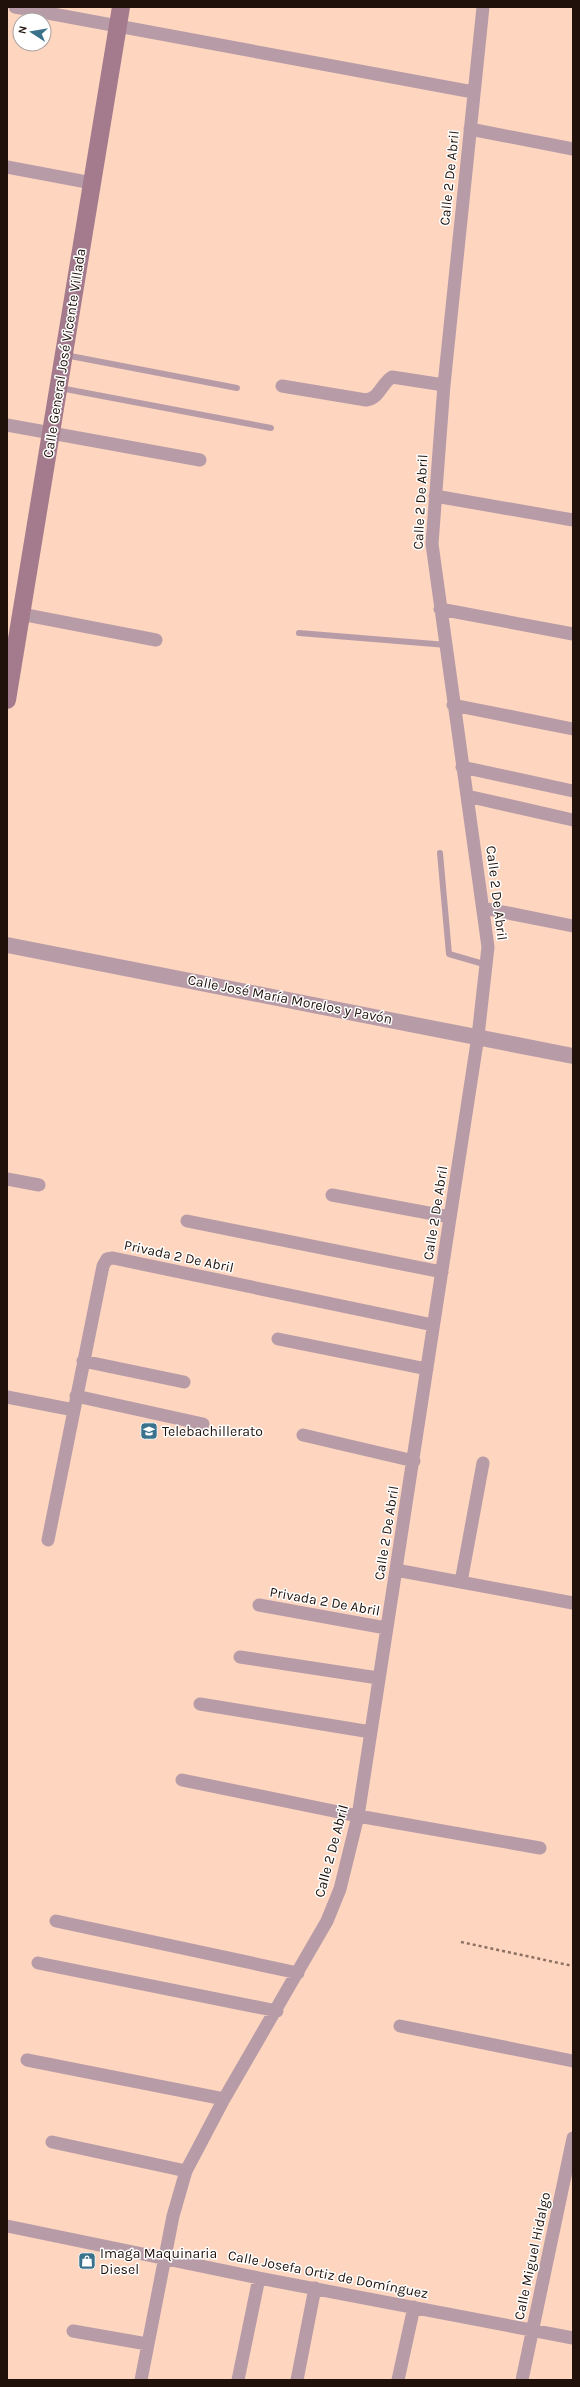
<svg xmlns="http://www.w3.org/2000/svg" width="580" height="2387" viewBox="0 0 580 2387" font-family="Karla,sans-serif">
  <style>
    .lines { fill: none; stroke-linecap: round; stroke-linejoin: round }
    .path { stroke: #8c7162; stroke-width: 2.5; stroke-dasharray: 3 3; stroke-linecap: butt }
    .service { stroke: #b79ca8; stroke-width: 6 }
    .minor { stroke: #b79ca8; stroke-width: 13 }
    .tertiary { stroke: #b79ca8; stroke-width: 16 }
    .secondary { stroke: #a37b8d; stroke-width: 18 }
    .labels { text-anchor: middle; stroke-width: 3; stroke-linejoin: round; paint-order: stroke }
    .street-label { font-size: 14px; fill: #20120a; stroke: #fff }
    .poi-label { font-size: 14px; fill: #20120a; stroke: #fff; text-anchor: start }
  </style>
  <rect width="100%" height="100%" fill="#fed5bf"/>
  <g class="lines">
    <path class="path" d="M461 1942 573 1966"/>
    <path class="service" d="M65 355 237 388
      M60 388 271 428
      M299 633 447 645
      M440 853 449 954 487 965"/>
    <path class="minor" d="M15 7 473 92
      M470 129 573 149
      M7 167 92 183
      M282 386 366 400C380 398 381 384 392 377L444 385
      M7 425 200 460
      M435 496 573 520
      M440 609 573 634
      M21 614 156 640
      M453 705 573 729
      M462 767 573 791
      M467 796 573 820
      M483 908 573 926
      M7 1179 39 1185
      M332 1195 450 1217
      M187 1221 442 1272
      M278 1339 427 1369
      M83 1361 184 1382
      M76 1396 203 1424
      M7 1397 74 1410
      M303 1435 414 1461
      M48 1540 103 1266 107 1259 113 1258 433 1325
      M396 1570 573 1603
      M461 1582 483 1463
      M259 1605 386 1628
      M240 1657 378 1678
      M200 1704 371 1732
      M182 1780 358 1816 540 1848
      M56 1921 298 1973
      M38 1963 277 2011
      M400 2026 573 2061
      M27 2060 224 2099
      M52 2142 186 2171
      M7 2226 259 2278 573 2338
      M73 2331 147 2344
      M141 2380 173 2216 186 2171 224 2099 327 1921 340 1889 358 1816 478 1036 488 947 432 544 444 385 483 7
      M238 2380 259 2278
      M297 2380 315 2288
      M398 2380 414 2307
      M522 2380 573 2138"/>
    <path class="tertiary" d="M7 945 573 1056"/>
    <path class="secondary" d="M7 700 121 7"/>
  </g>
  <defs>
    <symbol id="school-square" viewBox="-11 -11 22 22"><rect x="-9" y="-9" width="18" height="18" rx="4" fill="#3a728c" stroke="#fff"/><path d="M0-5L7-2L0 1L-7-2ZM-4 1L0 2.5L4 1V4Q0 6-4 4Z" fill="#fff"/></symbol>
    <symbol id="shop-square" viewBox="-11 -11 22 22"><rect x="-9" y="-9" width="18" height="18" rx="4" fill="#3a728c" stroke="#fff"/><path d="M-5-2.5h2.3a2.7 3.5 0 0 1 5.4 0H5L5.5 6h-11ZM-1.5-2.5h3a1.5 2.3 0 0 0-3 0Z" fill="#fff"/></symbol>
  </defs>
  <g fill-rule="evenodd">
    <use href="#school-square" x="139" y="1421" width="20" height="20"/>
    <use href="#shop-square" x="77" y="2251" width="20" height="20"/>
  </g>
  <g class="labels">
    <g class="street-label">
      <text transform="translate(449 178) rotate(-84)" y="5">Calle 2 De Abril</text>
      <text transform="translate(64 353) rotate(-81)" y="5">Calle General José Vicente Villada</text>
      <text transform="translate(420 502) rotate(-87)" y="5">Calle 2 De Abril</text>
      <text transform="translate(497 893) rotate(83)" y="5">Calle 2 De Abril</text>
      <text transform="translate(290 999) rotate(11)" y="5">Calle José María Morelos y Pavón</text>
      <text transform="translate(435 1213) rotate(-81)" y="5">Calle 2 De Abril</text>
      <text transform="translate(179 1256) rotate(12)" y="5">Privada 2 De Abril</text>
      <text transform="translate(386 1533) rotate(-81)" y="5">Calle 2 De Abril</text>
      <text transform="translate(325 1601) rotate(10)" y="5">Privada 2 De Abril</text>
      <text transform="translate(331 1851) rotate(-75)" y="5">Calle 2 De Abril</text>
      <text transform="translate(532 2256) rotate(-78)" y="5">Calle Miguel Hidalgo</text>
      <text transform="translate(328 2274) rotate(11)" y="5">Calle Josefa Ortiz de Domínguez</text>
    </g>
    <g class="poi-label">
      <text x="162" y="1436">Telebachillerato</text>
      <text x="100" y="2258">Imaga Maquinaria<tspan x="100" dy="16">Diesel</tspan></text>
    </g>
  </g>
  <rect width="580" height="2387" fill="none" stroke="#20120a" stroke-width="16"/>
  <g transform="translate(32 32) rotate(282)"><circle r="19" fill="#ffffff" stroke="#a6a09d"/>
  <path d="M0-3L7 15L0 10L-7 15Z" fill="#3a728c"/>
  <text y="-6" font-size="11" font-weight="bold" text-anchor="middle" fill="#20120a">N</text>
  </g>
</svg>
